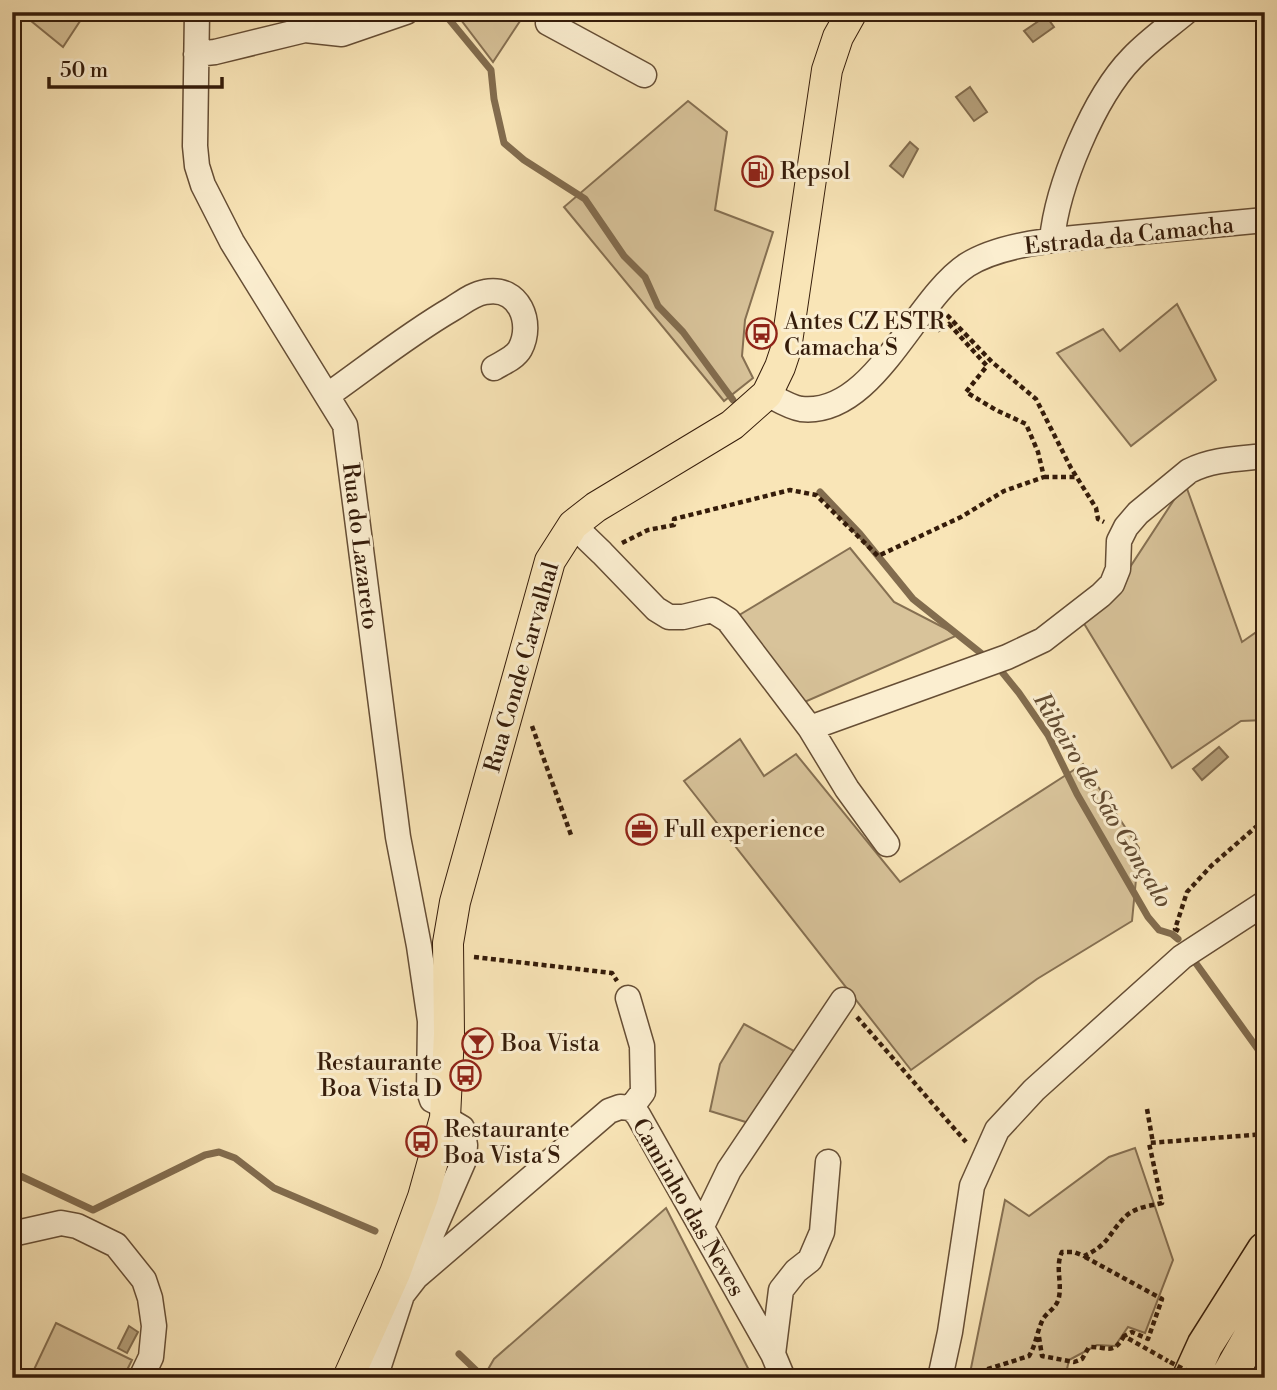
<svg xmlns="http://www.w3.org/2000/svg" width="1277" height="1390" viewBox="0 0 1277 1390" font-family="'Libre Bodoni',serif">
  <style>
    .green { fill: #d8c39a; stroke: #867052; stroke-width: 2 }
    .water { fill: #b6a17c; stroke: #826c4e; stroke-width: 2 }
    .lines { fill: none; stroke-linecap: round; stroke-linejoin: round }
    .stream { stroke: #826c4e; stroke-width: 7 }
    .minor-casing { stroke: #664e35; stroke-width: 27 }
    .major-casing { stroke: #351c0a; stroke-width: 32 }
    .highway-casing { stroke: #351c0a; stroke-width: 38 }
    .path { stroke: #351c0a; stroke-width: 4.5; stroke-dasharray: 5 3.5; stroke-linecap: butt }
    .minor { stroke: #fbeed0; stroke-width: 24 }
    .major { stroke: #f9e5b7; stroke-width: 30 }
    .highway { stroke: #f9e5b7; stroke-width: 35 }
    .path-bridge { stroke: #351c0a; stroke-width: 4.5; stroke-dasharray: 5 3.5; stroke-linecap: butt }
    .labels { text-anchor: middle; stroke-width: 6; stroke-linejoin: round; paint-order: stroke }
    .poi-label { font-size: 23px; fill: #351c0a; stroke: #fbeed0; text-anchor: start }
    .street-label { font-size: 23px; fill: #351c0a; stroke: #fbeed0 }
    .water-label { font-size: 24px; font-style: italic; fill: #624b32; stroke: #fbeed0 }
  </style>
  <rect width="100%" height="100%" fill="#f9e5b7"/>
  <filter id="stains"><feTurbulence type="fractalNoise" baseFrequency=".00286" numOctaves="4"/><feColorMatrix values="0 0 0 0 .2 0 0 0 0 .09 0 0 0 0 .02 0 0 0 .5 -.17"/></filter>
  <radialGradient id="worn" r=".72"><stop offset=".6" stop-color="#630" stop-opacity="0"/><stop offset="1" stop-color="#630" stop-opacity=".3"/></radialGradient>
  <path class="green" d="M20 12H86L63 47Z
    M455 12H526L493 62Z
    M688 101 727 132 715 210 773 232 745 320 742 356 753 378 724 401 564 207Z
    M1177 304 1216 380 1131 446 1057 353 1103 329 1120 351Z
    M1185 483 1242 642 1265 626V720L1241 721 1172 768 1080 617 1115 590Z
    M850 548 894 602 958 635 800 704 736 617Z
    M740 739 764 776 796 754 900 882 1083 764 1139 848 1132 921 1037 979 911 1070 684 781Z
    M744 1024 796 1052 749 1123 710 1111 720 1064Z
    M1135 1148 1173 1260 1145 1333 1128 1327 1115 1346 1097 1345 1069 1360 1065 1378H969L1005 1200 1029 1216 1109 1157Z
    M666 1208 753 1378H483L494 1359Z
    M56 1323 132 1360 123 1378H30Z"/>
  <path class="water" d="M1046 16 1054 27 1033 42 1024 31Z
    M970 87 987 112 974 121 956 97Z
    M910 142 918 149 903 177 890 166Z
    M1219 747 1228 757 1202 780 1193 769Z
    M129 1326 138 1332 127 1353 118 1348Z"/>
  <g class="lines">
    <path class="stream" d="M443 12 491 70 494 99 504 143 524 160 585 199 624 256 645 277 658 306 683 332 733 400
      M820 492 860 534 913 599 982 654
      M1002 672 1019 693 1048 735 1077 794 1148 917 1159 930 1172 934 1178 939
      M1195 962 1265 1059
      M12 1172 93 1210 205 1155 219 1152 235 1158 274 1188 375 1231
      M459 1354 484 1378"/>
    <defs>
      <path id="minor" d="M197 12 195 146 197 166 203 185 232 242 345 425 398 837 419 946 430 1021 429 1091 432 1100 446 1107
        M553 12 548 23 644 75
        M196 54 215 52 305 30 342 34 406 12
        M1052 240C1057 186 1094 97 1132 58 1148 41 1168 27 1186 12
        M767 394C777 399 789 407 801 409 874 417 914 300 967 265 1005 241 1073 238 1117 234 1166 229 1216 225 1265 220
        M328 395C369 366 409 334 452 309 462 303 473 294 485 292 519 285 534 323 520 349 515 358 502 363 494 368
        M573 525 602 553 656 609 669 617H683L712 610 728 620 810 728 847 789 887 844
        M810 728 1007 657 1043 640 1101 595 1112 584 1118 569 1119 541 1126 527 1138 513 1189 471C1213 459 1238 459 1265 456
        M628 998 642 1046 643 1092 631 1108
        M702 1226 729 1170 843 1000
        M12 1234 61 1223 77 1226 116 1245 144 1280 150 1298 154 1326 151 1357 141 1378
        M416 1276 424 1252 464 1160 465 1145 462 1128 445 1118
        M773 1354 781 1290 796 1271 810 1260 822 1232 828 1162
        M375 1378 402 1295 416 1277 609 1111 620 1107 631 1108 638 1115 773 1354 783 1378
        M940 1378 950 1332 972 1186 997 1130 1034 1090 1182 957 1265 903"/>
      <path id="major" d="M348 1378 395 1273 423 1197 445 1118 449 1034 448 943 455 902 550 561 573 525 596 507 732 425 767 394 780 367 786 349 827 70 838 37 852 12"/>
      <path id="highway" d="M1190 1378 1205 1345 1265 1250
        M1228 1378 1265 1313"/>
    </defs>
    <use href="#minor" class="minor-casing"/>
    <use href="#major" class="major-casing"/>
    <use href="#highway" class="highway-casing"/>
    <path class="path" d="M947 315 992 362 1036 399 1071 468 1096 508 1098 519 1104 522
      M1044 477H1076
      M622 543 648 530 674 525V519L790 490 816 495 878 556 961 517 1004 491 1044 477 1038 452 1026 424 996 410 966 392 987 366 949 324 941 332 939 329
      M532 726 571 835
      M1179 931 1175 929 1176 926 1187 892 1211 866 1265 819
      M474 957 612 973 617 981
      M857 1017 966 1142
      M1147 1109 1153 1143
      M1085 1257 1162 1299 1148 1339 1132 1332 1124 1336 1168 1361
      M1039 1337 1042 1356 1074 1362 1082 1359 1089 1347C1107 1346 1113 1356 1124 1336
      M963 1377 1029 1356C1036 1345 1037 1331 1043 1319 1048 1311 1057 1308 1059 1297 1062 1282 1055 1266 1062 1252H1074L1084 1256C1109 1245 1108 1234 1125 1217 1135 1207 1150 1206 1162 1203L1149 1143 1265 1134"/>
    <use href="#minor" class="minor"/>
    <use href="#major" class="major"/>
    <use href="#highway" class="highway"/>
    <path class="path-bridge" d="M1170 1362 1201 1378"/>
  </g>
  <defs>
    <symbol id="fuel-ring" viewBox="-11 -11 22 22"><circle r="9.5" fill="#fbeed0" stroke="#8f2418" stroke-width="1.5"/><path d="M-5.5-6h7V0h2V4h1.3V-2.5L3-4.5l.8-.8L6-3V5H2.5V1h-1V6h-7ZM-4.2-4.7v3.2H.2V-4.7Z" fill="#8f2418"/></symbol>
    <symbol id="bus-ring" viewBox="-11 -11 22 22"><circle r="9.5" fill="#fbeed0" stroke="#8f2418" stroke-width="1.5"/><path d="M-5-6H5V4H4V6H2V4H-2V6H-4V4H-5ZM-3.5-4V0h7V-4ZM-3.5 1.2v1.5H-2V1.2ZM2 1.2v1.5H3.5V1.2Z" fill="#8f2418"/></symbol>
    <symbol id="office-ring" viewBox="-11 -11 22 22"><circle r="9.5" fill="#fbeed0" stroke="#8f2418" stroke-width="1.5"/><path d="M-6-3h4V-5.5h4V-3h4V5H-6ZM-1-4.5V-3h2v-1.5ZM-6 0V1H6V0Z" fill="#8f2418"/></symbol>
    <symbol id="bar-ring" viewBox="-11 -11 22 22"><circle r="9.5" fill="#fbeed0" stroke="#8f2418" stroke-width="1.5"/><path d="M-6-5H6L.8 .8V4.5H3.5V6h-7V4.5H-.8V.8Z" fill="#8f2418"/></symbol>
  </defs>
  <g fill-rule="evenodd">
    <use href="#fuel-ring" x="740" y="154" width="35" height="35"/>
    <use href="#bus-ring" x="744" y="316" width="35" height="35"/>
    <use href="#office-ring" x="624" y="812" width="35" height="35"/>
    <use href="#bar-ring" x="460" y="1026" width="35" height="35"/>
    <use href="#bus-ring" x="448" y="1058" width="35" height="35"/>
    <use href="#bus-ring" x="404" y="1124" width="35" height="35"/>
  </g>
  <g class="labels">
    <g class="poi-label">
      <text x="780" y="179">Repsol</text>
      <text x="784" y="329">Antes CZ ESTR<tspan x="784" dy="26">Camacha S</tspan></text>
      <text x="664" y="837">Full experience</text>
      <text x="501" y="1051">Boa Vista</text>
      <text x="442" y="1070" text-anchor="end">Restaurante<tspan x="442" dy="26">Boa Vista D</tspan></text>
      <text x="444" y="1137">Restaurante<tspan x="444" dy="26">Boa Vista S</tspan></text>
    </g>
    <g class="street-label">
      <text transform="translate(1129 235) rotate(-6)" y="8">Estrada da Camacha</text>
      <text transform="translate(361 546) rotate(83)" y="8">Rua do Lazareto</text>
      <text transform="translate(521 667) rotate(-74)" y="8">Rua Conde Carvalhal</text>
      <text transform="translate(689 1207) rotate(60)" y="8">Caminho das Neves</text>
    </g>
    <g class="water-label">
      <text transform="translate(1103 800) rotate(59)" y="8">Ribeiro de São Gonçalo</text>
    </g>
  </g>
  <rect width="1277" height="1390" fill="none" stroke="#f9e5b7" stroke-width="42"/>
  <rect x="14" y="14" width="1249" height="1362" fill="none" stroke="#351c0a" stroke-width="3.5"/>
  <rect x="21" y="21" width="1235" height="1348" fill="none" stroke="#351c0a" stroke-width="2"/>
  <path d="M49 77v10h173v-10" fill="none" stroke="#351c0a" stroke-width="3.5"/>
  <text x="60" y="77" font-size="21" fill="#351c0a" stroke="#fbeed0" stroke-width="5" paint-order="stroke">50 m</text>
  <rect width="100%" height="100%" filter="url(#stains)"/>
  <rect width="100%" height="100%" fill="url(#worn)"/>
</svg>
